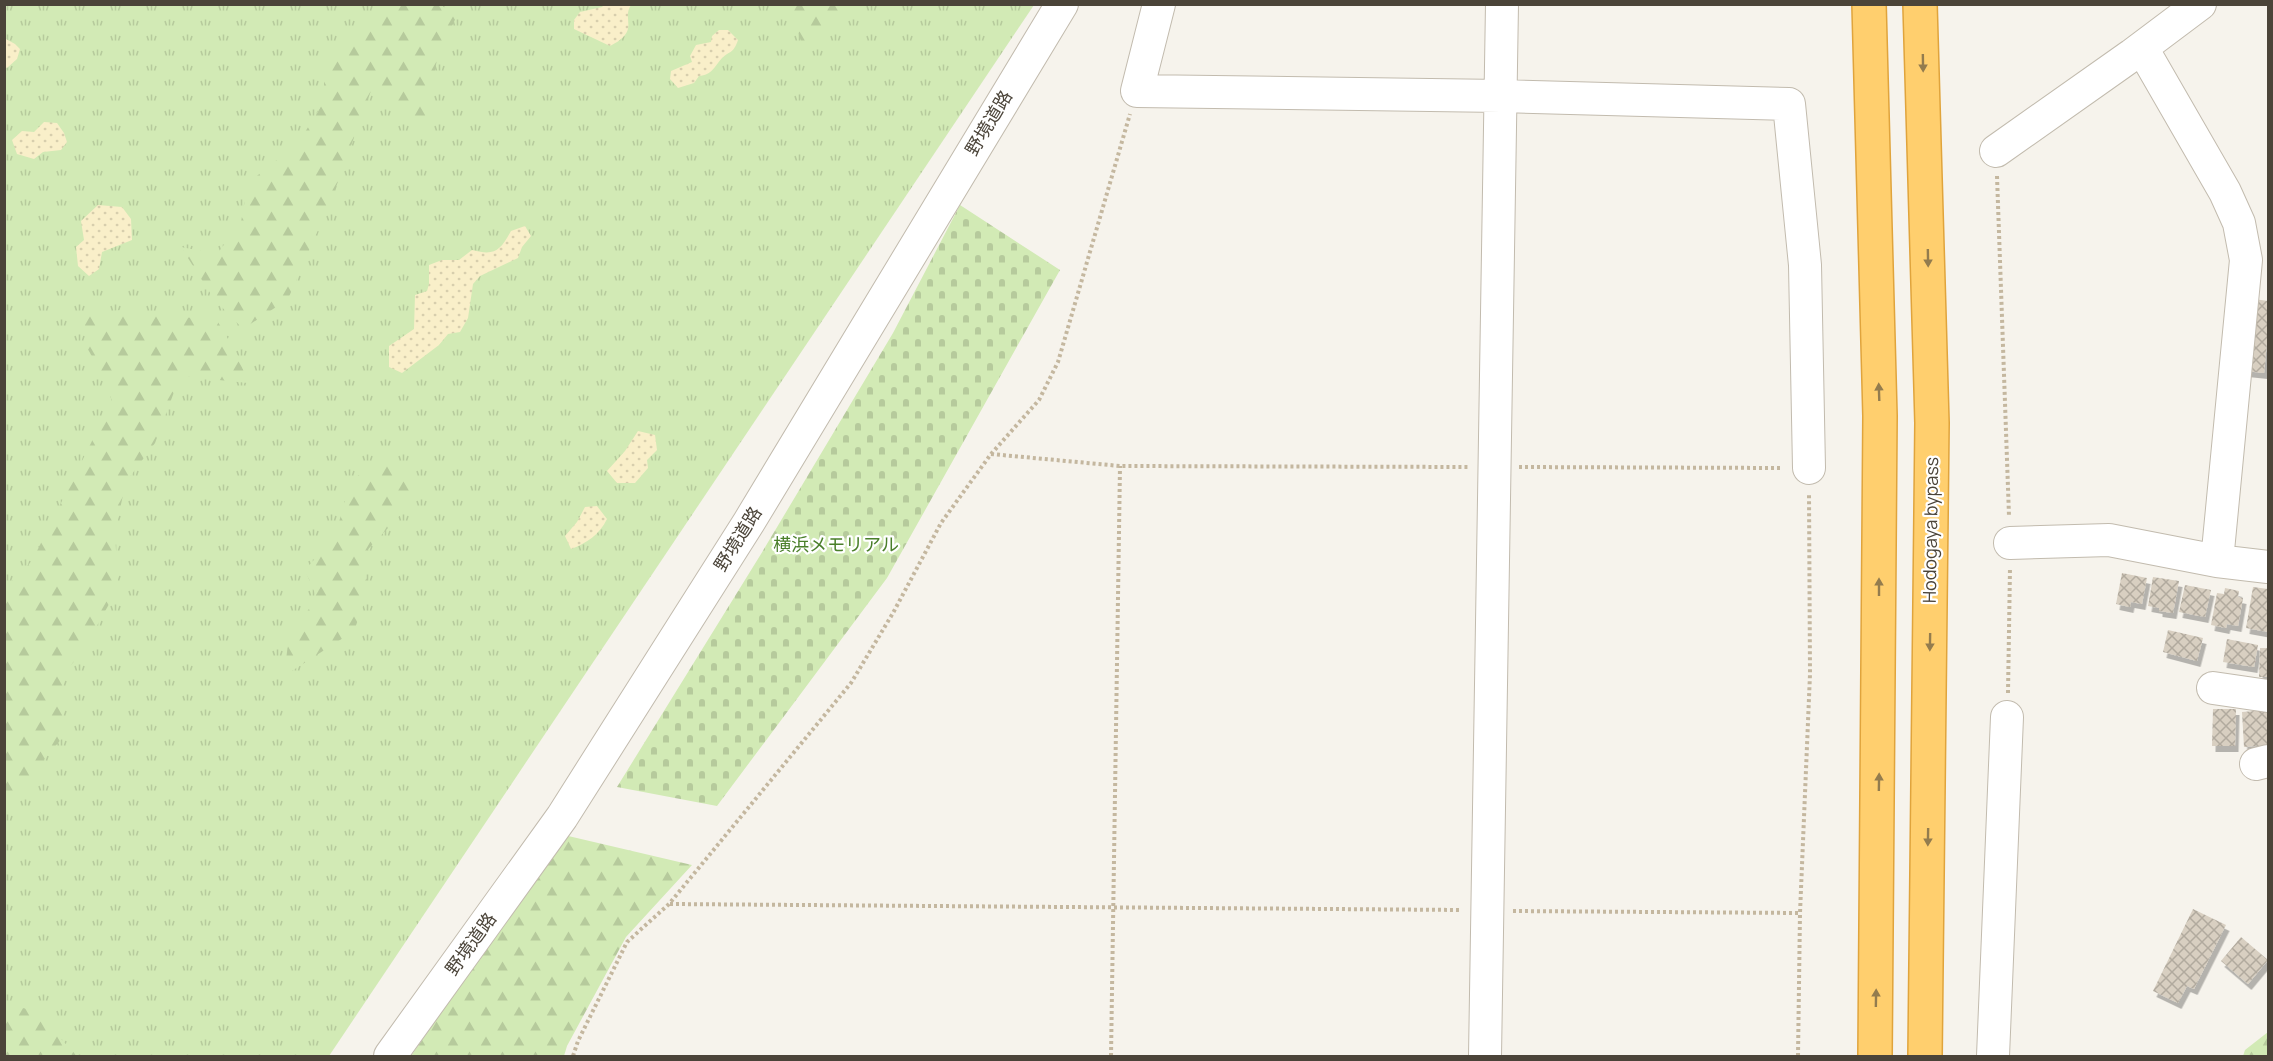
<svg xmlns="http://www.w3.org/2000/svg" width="2273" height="1061" viewBox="0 0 2273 1061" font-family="Manrope,'Noto Sans JP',sans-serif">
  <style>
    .grass { fill: url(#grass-tufts) }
    .forest { fill: url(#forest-firs) }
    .sand { fill: url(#sand-dots) }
    .cemetery { fill: url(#cemetery-stones) }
    .building { fill: url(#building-cross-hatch); filter: url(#shadow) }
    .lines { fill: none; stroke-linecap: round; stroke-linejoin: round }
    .minor-casing { stroke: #c2bbae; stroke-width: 34 }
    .highway-casing { stroke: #e0a43c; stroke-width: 36 }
    .path { stroke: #c4b79f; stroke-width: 4; stroke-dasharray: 3 3; stroke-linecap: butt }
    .minor { stroke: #fff; stroke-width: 32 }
    .highway { stroke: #ffcf6e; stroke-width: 33 }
    .oneway { fill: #937c4e }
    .labels { text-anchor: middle; stroke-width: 4.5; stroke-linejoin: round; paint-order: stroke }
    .street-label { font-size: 18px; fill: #4b4439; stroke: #fff }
    .park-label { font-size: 18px; fill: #4a7f2a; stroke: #fff }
  </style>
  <defs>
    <pattern id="grass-tufts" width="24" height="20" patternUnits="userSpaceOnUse" patternTransform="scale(1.5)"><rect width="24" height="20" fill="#d2eab5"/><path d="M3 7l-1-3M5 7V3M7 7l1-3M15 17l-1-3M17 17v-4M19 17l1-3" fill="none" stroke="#b6ca9c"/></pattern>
    <pattern id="forest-firs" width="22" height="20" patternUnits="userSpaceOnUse" patternTransform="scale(1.5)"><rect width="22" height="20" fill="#d2eab5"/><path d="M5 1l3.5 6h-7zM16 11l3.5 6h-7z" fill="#b6ca9c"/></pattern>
    <pattern id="sand-dots" width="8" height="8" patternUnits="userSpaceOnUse" patternTransform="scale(1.5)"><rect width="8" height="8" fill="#f9efc9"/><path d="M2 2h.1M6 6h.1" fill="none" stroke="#d7cead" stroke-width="1.8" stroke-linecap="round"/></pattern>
    <pattern id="cemetery-stones" width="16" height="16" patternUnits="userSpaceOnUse" patternTransform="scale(1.5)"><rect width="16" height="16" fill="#d2eab5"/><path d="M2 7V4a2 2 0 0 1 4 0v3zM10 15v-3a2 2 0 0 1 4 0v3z" fill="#b6ca9c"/></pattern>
    <pattern id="building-cross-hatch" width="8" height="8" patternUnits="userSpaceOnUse" patternTransform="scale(1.5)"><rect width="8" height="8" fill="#d8cfc1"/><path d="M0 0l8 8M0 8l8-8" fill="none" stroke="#b1aa9e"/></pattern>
    <filter id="shadow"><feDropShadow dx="3.5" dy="6" stdDeviation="0" flood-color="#0004"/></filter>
  </defs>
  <rect width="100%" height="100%" fill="#f6f3ec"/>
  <path class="grass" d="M5 5H1034L329 1056H5Z"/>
  <path class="forest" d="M390 5H439L458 13 437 59 426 124 372 88 332 198 288 299 243 329 214 299 181 247 217 254 241 222 248 183 299 142 324 101V61L382 19Z
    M789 5V4L844 5 840 15 806 56Z
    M121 310 170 318 215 317 238 356 248 383 180 376 155 443 126 482 115 531 118 588 84 649 63 675V737L5 806V588L32 561 112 401 104 378 85 344V315Z
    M380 462 414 479 402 513 358 560 367 580 364 603 354 631 284 676 289 636 317 598 305 570 335 536 351 480Z
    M564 835 692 865 626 937 567 1046 564 1056H411Z
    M5 1005 34 1010 77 1056H5Z
    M2268 1032V1056H2243L2245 1050Z"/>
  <path class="sand" d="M604 5H631C621 20 641 30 610 46L574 29V20L580 12 602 7Z
    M719 30H728L738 40C733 54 731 50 722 58 714 67 712 75 699 76L694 83 678 88 670 79 671 71 692 62 690 56 696 45 711 42 712 36Z
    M4 38 15 44 20 49 17 59 7 68 5 67Z
    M44 122 57 123 64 133 67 142 61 150 43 152 34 159 17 154 12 140 22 131 34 132Z
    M98 205 122 207 131 219 132 240 102 252 99 269 89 276 78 266 76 247 84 240 81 221Z
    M525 226 531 236 522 247 518 258 480 276 473 284 468 318 460 332 448 334 439 345 402 373 389 367V346L414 329 415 295 427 291 429 284V265L442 260H459L472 250C495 256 500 251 511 231Z
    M638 431 655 435 657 450 647 460 648 468 635 483H617L607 471 625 451Z
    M597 506 607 519C599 535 587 543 571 549L565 536 577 522 585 507Z"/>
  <path class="cemetery" d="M960 205 1060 270 887 578 717 806 617 787 761 554 893 333Z"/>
  <path class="building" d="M2254 299 2268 301V332L2264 373 2245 371Z
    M2122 573 2147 578 2142 604 2131 602 2130 607 2116 604Z
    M2153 577 2179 581 2173 613 2159 611V608L2148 606Z
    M2185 585 2211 590 2205 617 2179 612Z
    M2253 587 2268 589V632L2246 628Z
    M2225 588 2239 591 2238 597 2243 598 2238 626 2227 624 2226 628 2211 625 2217 593 2224 594Z
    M2168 630 2203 638 2197 661 2163 652Z
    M2227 639 2258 645 2254 667 2223 662Z
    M2260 648H2268V677H2259Z
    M2213 709H2236L2235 746H2212Z
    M2267 710 2268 745 2244 747 2242 712Z
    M2193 909 2226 925 2194 989 2187 986 2178 1003 2153 991Z
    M2241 937 2268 960 2248 984 2221 961Z"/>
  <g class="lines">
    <defs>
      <path id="minor" d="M1159 4 1137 91 1501 96 1789 104 1805 265 1809 468
        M2142 48 2225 192 2239 223 2246 260 2217 561
        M1996 151 2132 55 2200 4
        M2010 543 2109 540 2217 561 2268 567
        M2213 688 2268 696
        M2256 764 2268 761
        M390 1056 562 817 749 522 1062 4
        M1485 1056 1502 4
        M1993 1056 2007 717"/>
      <path id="highway" d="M1869 4 1880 416 1875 1056
        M1920 4 1932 423 1925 1056"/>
    </defs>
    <use href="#minor" class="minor-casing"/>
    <use href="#highway" class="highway-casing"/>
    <path class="path" d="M1997 176 2009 516
      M991 454 1120 466 1470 467
      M1519 467 1782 468
      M2008 693 2010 568
      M670 904 1461 910
      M1513 911 1800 913
      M573 1056 578 1041 627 942 669 904 851 683 893 613 941 523 991 454 1039 400 1058 362 1130 114
      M1111 1056 1120 466
      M1798 1056 1800 913 1810 674 1809 493"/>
    <use href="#minor" class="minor"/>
    <use href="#highway" class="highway"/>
  </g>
  <defs><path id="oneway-solid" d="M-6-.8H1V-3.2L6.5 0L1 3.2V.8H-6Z" transform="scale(1.5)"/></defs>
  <g class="oneway">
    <use href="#oneway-solid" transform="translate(1923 63) rotate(89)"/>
    <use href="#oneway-solid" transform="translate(1928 258) rotate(89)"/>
    <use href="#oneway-solid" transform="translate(1879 392) rotate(-92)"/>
    <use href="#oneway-solid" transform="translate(1879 587) rotate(-90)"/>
    <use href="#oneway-solid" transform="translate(1930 642) rotate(91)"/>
    <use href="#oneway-solid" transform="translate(1879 782) rotate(-89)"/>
    <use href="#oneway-solid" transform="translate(1928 837) rotate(91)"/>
    <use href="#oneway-solid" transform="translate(1876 998) rotate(-89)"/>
  </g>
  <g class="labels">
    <g class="street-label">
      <text transform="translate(989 123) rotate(-59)" y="6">野境道路</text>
      <text transform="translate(1931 530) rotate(-89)" y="6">Hodogaya bypass</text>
      <text transform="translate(738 539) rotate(-58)" y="6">野境道路</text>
      <text transform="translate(471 944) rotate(-54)" y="6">野境道路</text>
    </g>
    <g class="park-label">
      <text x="836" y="551">横浜メモリアル</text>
    </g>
  </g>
  <rect width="2273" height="1061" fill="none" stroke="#4b4439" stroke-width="12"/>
</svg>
